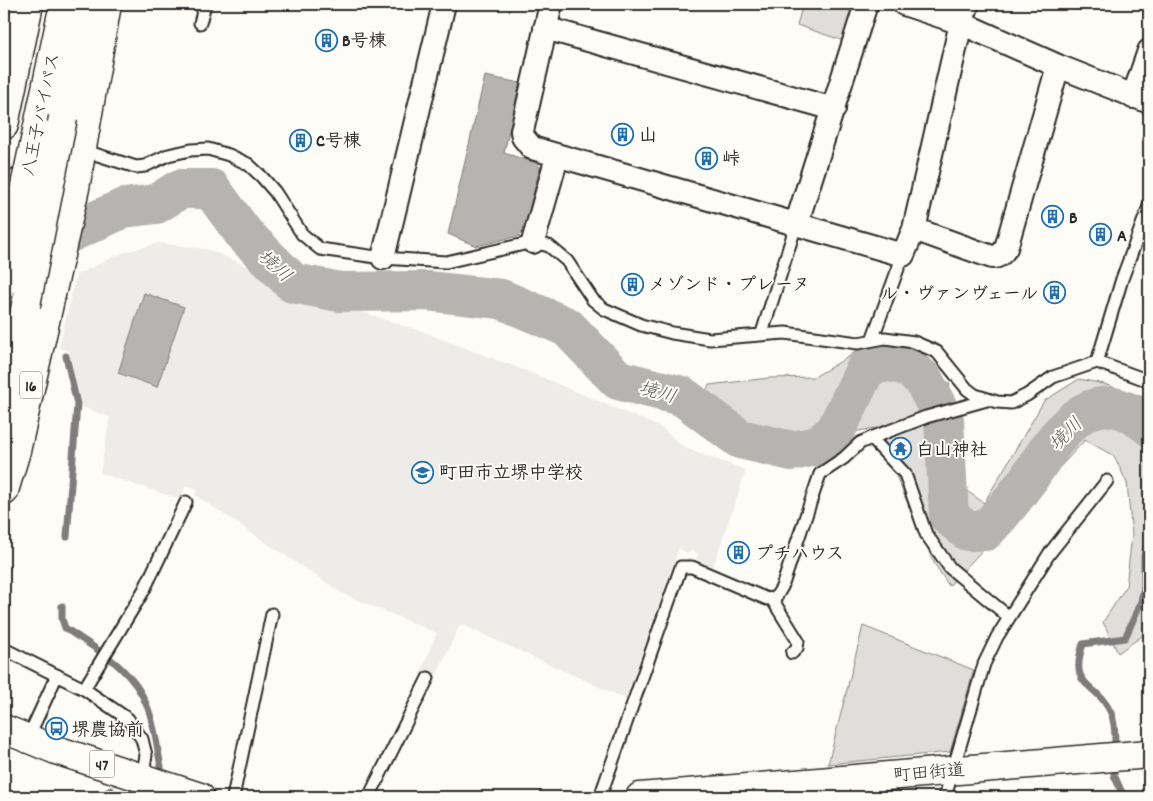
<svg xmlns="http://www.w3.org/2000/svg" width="1153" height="801" viewBox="0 0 1153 801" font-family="Dekko,'Klee One',sans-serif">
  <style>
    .built { fill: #edece8 }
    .green { fill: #dfdeda; stroke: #858482 }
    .water { fill: #b5b4b1; stroke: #7e7d7b }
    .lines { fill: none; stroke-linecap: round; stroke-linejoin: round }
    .stream { stroke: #7e7d7b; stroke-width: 7 }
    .river { stroke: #b5b4b1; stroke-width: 40 }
    .lane-casing { stroke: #2b2b2b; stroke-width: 15 }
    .street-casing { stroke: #2b2b2b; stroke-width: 26 }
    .primary-casing { stroke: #2b2b2b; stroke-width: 31 }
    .highway-casing { stroke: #2b2b2b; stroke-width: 31 }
    .lane { stroke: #fdfcf7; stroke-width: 11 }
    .street { stroke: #fdfcf7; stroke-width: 22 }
    .primary { stroke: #fdfcf7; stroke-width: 28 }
    .highway { stroke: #fdfcf7; stroke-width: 28 }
    .highway-bridge-casing { stroke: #2b2b2b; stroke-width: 31; stroke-linecap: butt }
    .highway-bridge { stroke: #fdfcf7; stroke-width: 28 }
    .labels { text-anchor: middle; stroke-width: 4; stroke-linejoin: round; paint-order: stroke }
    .shield { fill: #fdfcf7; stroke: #6a6a68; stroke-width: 1 }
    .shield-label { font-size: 16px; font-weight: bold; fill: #2b2b2b }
    .poi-label { font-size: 18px; font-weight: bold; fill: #2b2b2b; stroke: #fdfcf7; text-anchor: start }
    .street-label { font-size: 18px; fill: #2b2b2b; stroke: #fdfcf7 }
    .water-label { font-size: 19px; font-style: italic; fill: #5b5b5a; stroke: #fdfcf7 }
  </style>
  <rect width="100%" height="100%" fill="#fdfcf7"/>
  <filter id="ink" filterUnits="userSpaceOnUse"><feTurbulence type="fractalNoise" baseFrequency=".02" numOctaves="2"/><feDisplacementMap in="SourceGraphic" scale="10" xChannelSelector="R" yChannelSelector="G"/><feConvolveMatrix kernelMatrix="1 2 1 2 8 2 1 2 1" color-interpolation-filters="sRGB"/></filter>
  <g filter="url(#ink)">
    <path class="built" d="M159 243 207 249 242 264 288 288 423 332 539 376 662 428 685 448 746 470 713 567 696 559 698 554 692 550 688 554 679 548 626 699 460 624 434 681 420 674 437 633 343 594 195 495 198 489 186 486 180 499 100 473 110 417 82 407 69 351 59 348 76 275 122 253Z"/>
    <path class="green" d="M803 4H855L844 41 797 25Z
      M855 353 919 360 949 383 964 489 984 503 1044 401 1079 379 1104 384 1149 399V619L1145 634 1118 653 1103 622 1126 587 1132 535 1127 483 1114 456 1085 440 949 586 934 563 875 428 810 440 754 430 702 399 709 385 769 378 814 377Z
      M863 626 974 670 950 752 828 764Z"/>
    <path class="water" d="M485 76 520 83 504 153 537 163 540 167 524 231 519 236 476 246 448 234Z
      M144 293 184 307 157 387 118 373Z"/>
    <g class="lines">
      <path class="stream" d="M66 356 77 404 67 537
        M62 606V619L65 628C97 650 133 668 147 706 155 725 157 747 161 767
        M1115 751C1115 740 1116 724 1111 713 1096 680 1068 690 1083 644L1125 638 1141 602 1144 586V556L1149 533
        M1115 762 1114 775 1124 797
        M98 797 111 790"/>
      <path class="river" d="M32 250 124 208 156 204 180 189H211L244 234 293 283 340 292 427 291 501 299 567 327 618 380 682 396 740 439 792 451 817 446 835 432 867 366 888 362 907 366 923 379 944 420 949 516 967 531H985C1001 515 1015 497 1029 478 1059 433 1091 376 1149 426"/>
      <defs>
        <path id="lane" d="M200 23 205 4
          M82 150 136 167 145 166 168 155 191 150 208 149 229 155 248 164 262 177 275 192 302 234 320 249 383 258 446 262 533 242 549 246 567 261 593 300 604 309 641 325 672 333 710 339 785 333 858 343 885 338 914 342 937 352 967 389 975 395 997 402 1011 403 1027 395 1053 377 1097 362 1149 381
          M762 333 796 225
          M872 340 903 255
          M1097 362 1122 279 1149 206
          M871 438 905 474 926 534 950 568 1009 617
          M772 599 798 641 797 648 792 653
          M4 649 84 689 128 719 142 739 146 755 142 779
          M84 689 144 590 186 502
          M27 740 57 675
          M233 797 272 614
          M369 797 428 678
          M600 797 681 567H692L767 599 776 597 782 587 820 474 844 458 860 443 871 438 926 417 987 400
          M945 797 984 664 997 637 1049 554 1107 481"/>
        <path id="street" d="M551 4 522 131 523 137 532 148 903 255 914 229 961 23 968 4
          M904 4 961 23 1058 66 1149 102
          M545 28 834 109
          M1133 97 1149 51
          M4 187 40 169
          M796 225 866 4
          M914 229 992 257C999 257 1002 254 1006 248L1058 66
          M533 242 557 157
          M383 258 444 4"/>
        <path id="primary" d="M4 729 56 750 200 797
          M640 797 1149 754"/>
        <path id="highway" d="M4 22 8 4
          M63 118 80 13
          M4 125 29 4
          M37 131 64 4
          M4 406 26 305
          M4 491 16 451 75 188 107 4"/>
      </defs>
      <use href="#lane" class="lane-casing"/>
      <use href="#street" class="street-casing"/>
      <use href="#primary" class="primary-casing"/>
      <use href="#highway" class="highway-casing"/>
      <use href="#lane" class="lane"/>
      <use href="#street" class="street"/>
      <use href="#primary" class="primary"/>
      <use href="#highway" class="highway"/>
      <defs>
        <path id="highway-bridge" d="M4 282 37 131
          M26 305 63 118"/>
      </defs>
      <use href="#highway-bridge" class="highway-bridge-casing"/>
      <use href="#highway-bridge" class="highway-bridge"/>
    </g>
  </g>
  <defs>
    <symbol id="building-ring" viewBox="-11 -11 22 22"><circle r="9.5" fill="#fdfcf7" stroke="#1f6fb2" stroke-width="1.5"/><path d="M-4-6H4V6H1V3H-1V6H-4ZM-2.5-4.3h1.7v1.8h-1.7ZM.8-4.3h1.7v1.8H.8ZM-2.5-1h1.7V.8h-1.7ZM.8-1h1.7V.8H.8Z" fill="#1f6fb2"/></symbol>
    <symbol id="temple-ring" viewBox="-11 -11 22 22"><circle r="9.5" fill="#fdfcf7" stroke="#1f6fb2" stroke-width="1.5"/><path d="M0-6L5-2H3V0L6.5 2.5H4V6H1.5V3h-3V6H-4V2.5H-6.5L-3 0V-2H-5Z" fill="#1f6fb2"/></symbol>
    <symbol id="school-ring" viewBox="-11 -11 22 22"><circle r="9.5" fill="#fdfcf7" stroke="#1f6fb2" stroke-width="1.5"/><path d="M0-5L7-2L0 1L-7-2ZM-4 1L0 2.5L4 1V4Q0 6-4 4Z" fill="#1f6fb2"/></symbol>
    <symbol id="bus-ring" viewBox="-11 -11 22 22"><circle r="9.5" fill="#fdfcf7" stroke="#1f6fb2" stroke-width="1.5"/><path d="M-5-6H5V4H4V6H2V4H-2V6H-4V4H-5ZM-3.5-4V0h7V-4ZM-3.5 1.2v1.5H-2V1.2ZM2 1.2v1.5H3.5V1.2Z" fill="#1f6fb2"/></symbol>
  </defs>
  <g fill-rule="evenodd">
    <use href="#building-ring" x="314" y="28" width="25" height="25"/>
    <use href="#building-ring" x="610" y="122" width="25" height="25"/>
    <use href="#building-ring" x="288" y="128" width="25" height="25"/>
    <use href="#building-ring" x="694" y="146" width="25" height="25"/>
    <use href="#building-ring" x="1040" y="204" width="25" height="25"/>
    <use href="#building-ring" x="1088" y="222" width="25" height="25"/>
    <use href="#building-ring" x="620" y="272" width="25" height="25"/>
    <use href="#building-ring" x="1042" y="280" width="25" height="25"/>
    <use href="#temple-ring" x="888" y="436" width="25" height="25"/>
    <use href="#school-ring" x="410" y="460" width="25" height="25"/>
    <use href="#building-ring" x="726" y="540" width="25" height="25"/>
    <use href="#bus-ring" x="44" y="716" width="25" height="25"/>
  </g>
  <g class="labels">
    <g class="shield">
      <rect x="20" y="371.5" width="22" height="27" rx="4"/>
      <rect x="89.5" y="750.5" width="25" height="27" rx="4"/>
    </g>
    <g class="shield-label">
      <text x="31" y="391">16</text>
      <text x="102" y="770">47</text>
    </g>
    <g class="poi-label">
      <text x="342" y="46">B号棟</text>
      <text x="639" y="141">山</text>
      <text x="316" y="146">C号棟</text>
      <text x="722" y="164">峠</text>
      <text x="1069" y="223">B</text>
      <text x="1117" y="241">A</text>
      <text x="648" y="290">メゾンド・プレーヌ</text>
      <text x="1038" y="299" text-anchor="end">ル・ヴァンヴェール</text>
      <text x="916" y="455">白山神社</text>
      <text x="439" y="478">町田市立堺中学校</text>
      <text x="755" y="559">プチハウス</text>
      <text x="72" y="735">堺農協前</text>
    </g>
    <g class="street-label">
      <text transform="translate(40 114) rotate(-78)" y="6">八王子バイパス</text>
      <text transform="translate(929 772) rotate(-5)" y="6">町田街道</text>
    </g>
    <g class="water-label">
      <text transform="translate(276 265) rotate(43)" y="7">境川</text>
      <text transform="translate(658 391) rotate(16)" y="7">境川</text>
      <text transform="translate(1065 433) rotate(-45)" y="7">境川</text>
    </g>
  </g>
  <rect width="1153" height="801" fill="none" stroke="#fdfcf7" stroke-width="20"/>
  <rect x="10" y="10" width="1133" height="781" fill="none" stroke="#2b2b2b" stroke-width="2" filter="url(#ink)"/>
</svg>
